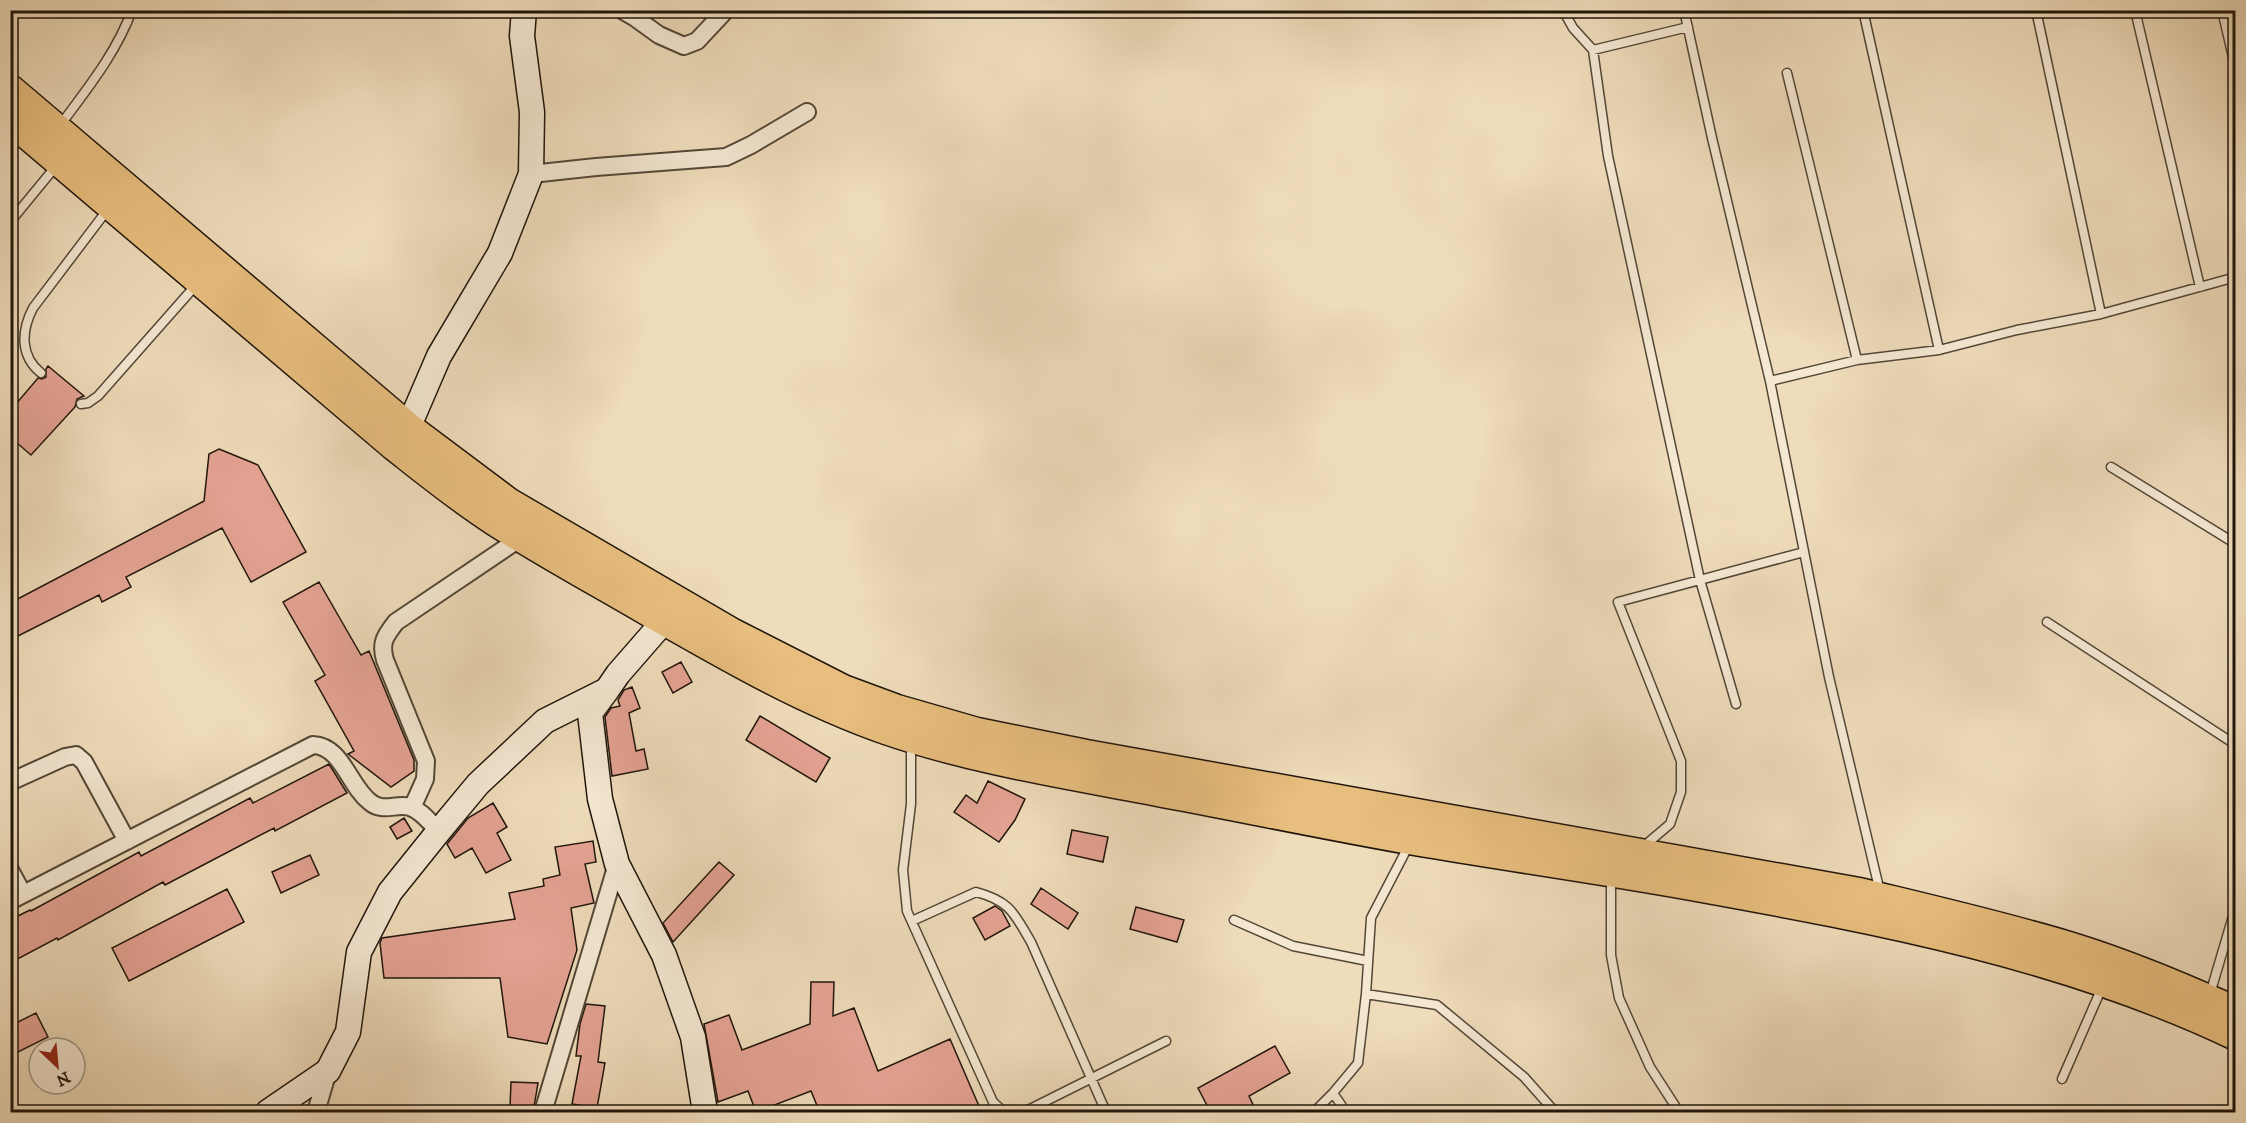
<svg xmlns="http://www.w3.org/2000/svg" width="2246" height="1123" viewBox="0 0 2246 1123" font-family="'IM FELL DW Pica',serif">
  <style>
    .building { fill: #e5a394; stroke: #1f150b; stroke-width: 1.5 }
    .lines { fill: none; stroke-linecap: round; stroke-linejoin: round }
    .lane-casing { stroke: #534737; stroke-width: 11 }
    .street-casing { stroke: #534737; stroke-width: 20 }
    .secondary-casing { stroke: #1f150b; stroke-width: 27 }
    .highway-casing { stroke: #1f150b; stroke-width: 33 }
    .lane { stroke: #f5e8d3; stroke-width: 8 }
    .street { stroke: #f5e8d3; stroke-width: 16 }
    .secondary { stroke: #f5e8d3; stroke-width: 24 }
    .highway { stroke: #e8be7e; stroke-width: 30 }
  </style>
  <rect width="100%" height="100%" fill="#efdcbb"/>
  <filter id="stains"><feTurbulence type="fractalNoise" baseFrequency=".00333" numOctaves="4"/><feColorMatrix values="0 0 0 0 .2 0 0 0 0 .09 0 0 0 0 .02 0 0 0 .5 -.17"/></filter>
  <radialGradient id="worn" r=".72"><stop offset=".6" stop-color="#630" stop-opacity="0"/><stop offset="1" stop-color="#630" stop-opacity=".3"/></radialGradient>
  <path class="building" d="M48 366 84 396 77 399 75 407 31 455 10 437V411L38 378 42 379 46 377V369Z
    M219 449 258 465 306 552 251 582 222 528 126 577 131 587 102 602 99 595 10 640V603L204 501 209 454Z
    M319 582 361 655 369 651 414 760V771L391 787 348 754 354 751 315 681 325 675 283 602Z
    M681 662 692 682 673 693 662 672Z
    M632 687 640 708 629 713 636 751 644 749 648 769 612 776 605 717 611 708 620 706 618 700 624 690Z
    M760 716 830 758 816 782 746 740Z
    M329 764 347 793 275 831 274 828 165 885 163 882 58 940 57 938 10 963V920L30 910 31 911 139 852 141 856 250 798 253 803Z
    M988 781 1025 799 1015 820 999 842 954 812 966 795 977 803Z
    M493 803 507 827 497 833 511 860 486 873 472 848 455 858 447 844 468 818Z
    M404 818 412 831 397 839 390 827Z
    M1072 830 1108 837 1103 862 1067 854Z
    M593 841 596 862 585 864 594 903 571 908 577 950 547 1044 508 1037 500 978H384L380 943 382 938 515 919 509 893 544 886 543 879 560 875 555 847Z
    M310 855 319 875 281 893 272 872Z
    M719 862 734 875 673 942 663 923Z
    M1041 888 1078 913 1068 929 1031 904Z
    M227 889 244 922 129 981 112 948Z
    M995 906 1002 911 1010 926 985 940 973 918Z
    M1136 907 1184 920 1177 942 1130 929Z
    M811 982H834L833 1016 854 1008 878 1071 950 1039 982 1113H820L811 1091 756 1112 748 1091 718 1102 704 1024 729 1015 742 1050 810 1024Z
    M586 1004 605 1006 598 1062 605 1063 597 1108 572 1104 581 1056H576L580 1024Z
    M36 1013 48 1037 10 1056V1026Z
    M1275 1046 1290 1073 1249 1096 1257 1113H1211L1198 1088Z
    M511 1082 538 1083 533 1113H523V1108L510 1107Z"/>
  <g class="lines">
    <defs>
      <path id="lane" d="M1563 10 1573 28 1593 50
        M1684 10 1712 138 1770 381 1829 677 1880 892
        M1863 10 1939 350
        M2036 10 2101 314
        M2135 10 2200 287
        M2222 10 2236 70
        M1688 27 1593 50 1608 156 1700 580 1736 704
        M1787 73 1857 360
        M59 127C86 90 116 54 132 10
        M10 222 56 166
        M41 373C20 356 21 331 33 308L108 209
        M1770 381 1857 360 1939 350 2017 330 2101 314 2236 277
        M81 404 88 403 98 396 196 285
        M2111 467 2236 544
        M2047 622 2236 745
        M911 743V804L903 870 907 911 993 1102 1004 1112
        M1410 843 1371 918 1366 994 1437 1005 1524 1077 1555 1112
        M1643 847 1670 824 1681 792V761L1618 602 1804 552
        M1611 877V955L1619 998 1650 1067 1679 1112
        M1234 920 1293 946 1368 961
        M912 921 976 892C1010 901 1014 913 1031 942L1106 1112
        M2210 994 2236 906
        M2062 1079 2103 985
        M1024 1112 1166 1041
        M1314 1112 1333 1093
        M1346 1112 1333 1093 1358 1063 1366 994"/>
      <path id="street" d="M622 10 634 17 659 35 684 46 697 41 726 10
        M531 174 596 167 726 157 751 145 807 112
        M10 782 65 757 76 755 84 762 127 841
        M412 808 425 779 426 761 385 660C380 643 385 636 396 622L522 537
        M10 870 23 894
        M10 901 313 745C342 746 349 786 370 802 383 813 396 803 410 807 422 811 430 823 439 831
        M316 1112 328 1071
        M543 1112 617 864"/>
      <path id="secondary" d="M397 441 408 428 439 356 500 253 531 174 532 112 522 36 524 10
        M607 690 590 713 600 799 617 864 664 955 693 1037 705 1112
        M268 1112 328 1071 348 1032 359 952 390 892 439 831 478 784 545 721 607 690 618 674 665 620 672 605"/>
      <path id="highway" d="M10 90 408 428 508 503 731 633 843 690 897 710 977 733 1086 755 1859 893C1929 910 1999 926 2069 947 2125 964 2181 988 2236 1012
        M10 119 394 445C427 471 460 498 496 521 546 553 598 581 649 611 726 655 803 700 886 729 979 761 1078 775 1174 794 1254 809 1335 826 1415 840 1509 856 1603 869 1697 886 1880 919 2066 954 2236 1035"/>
    </defs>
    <use href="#lane" class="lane-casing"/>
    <use href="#street" class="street-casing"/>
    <use href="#secondary" class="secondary-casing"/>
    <use href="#highway" class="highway-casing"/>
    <use href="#lane" class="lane"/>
    <use href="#street" class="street"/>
    <use href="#secondary" class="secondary"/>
    <use href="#highway" class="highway"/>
  </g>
  <rect width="2246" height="1123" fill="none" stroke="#efdcbb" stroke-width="36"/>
  <rect x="12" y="12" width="2222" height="1099" fill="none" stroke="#1f150b" stroke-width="3"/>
  <rect x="18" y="18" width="2210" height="1087" fill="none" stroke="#1f150b" stroke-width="1.5"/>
  <g transform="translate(57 1066) rotate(154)"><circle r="28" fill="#f5e8d3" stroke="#9f9483" stroke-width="1.5"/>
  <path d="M0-4.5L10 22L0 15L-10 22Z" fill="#8f2418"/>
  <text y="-9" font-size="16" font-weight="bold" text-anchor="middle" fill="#1f150b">N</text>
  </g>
  <rect width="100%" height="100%" filter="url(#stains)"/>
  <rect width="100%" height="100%" fill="url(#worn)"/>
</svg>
